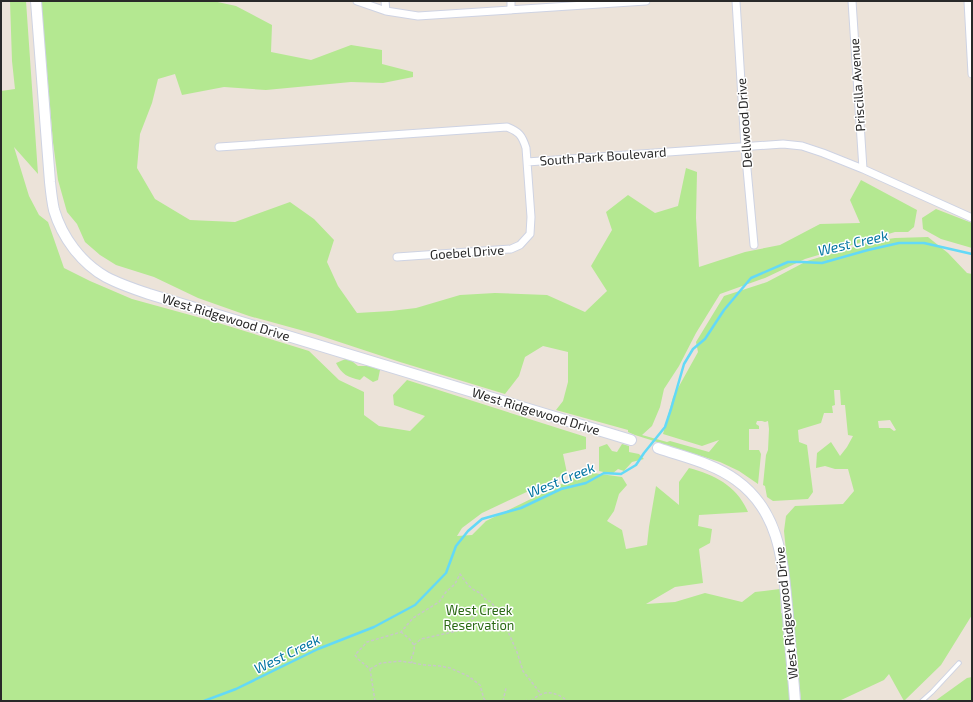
<svg xmlns="http://www.w3.org/2000/svg" width="973" height="702" viewBox="0 0 973 702" font-family="'Exo 2',sans-serif">
  <style>
    .green { fill: #b4e891; fill-rule: evenodd }
    .lines { fill: none; stroke-linecap: round; stroke-linejoin: round }
    .stream { stroke: #63d9f7; stroke-width: 2.5 }
    .lane-casing { stroke: #ced3e3; stroke-width: 5.5 }
    .street-casing { stroke: #ced3e3; stroke-width: 9 }
    .secondary-casing { stroke: #ced3e3; stroke-width: 12 }
    .path { stroke: #c7c7c7; stroke-width: 1.5; stroke-dasharray: 3 2; stroke-linecap: butt }
    .lane { stroke: #fff; stroke-width: 3.5 }
    .street { stroke: #fff; stroke-width: 7 }
    .secondary { stroke: #fff; stroke-width: 10 }
    .labels { text-anchor: middle; stroke-width: 3; stroke-linejoin: round; paint-order: stroke }
    .street-label { font-size: 13px; fill: #292929; stroke: #fff }
    .park-label { font-size: 13px; fill: #2b6a14; stroke: #fff }
    .water-label { font-size: 14px; font-style: italic; fill: #0375a2; stroke: #fff }
  </style>
  <rect width="100%" height="100%" fill="#ece3d9"/>
  <path class="green" d="M10 1H26L38 174 14 147 29 196 39 215 48 222 64 268 90 281 132 299 212 321 309 351 339 380 364 392V415L379 426 410 431 425 416 394 405 393 395 407 380 586 437V449L563 454 567 473 482 513 462 528 457 536 472 535 486 521 586 472 622 477 627 485 619 494 614 511 607 521 622 530 626 549 647 545 649 527 656 486 679 505V482L689 468C715 475 737 486 748 512L699 515 698 526 712 529 710 543 699 549 703 583 675 587 646 604 675 602 705 593 742 602 755 592 780 589 781 613H786L794 701H1V91L15 89 12 61Z
    M41 1H213L236 6 272 25 271 52 311 60 351 45 382 50V64L413 72V77L383 83 351 82 266 90 224 87 182 95 175 74 158 79 152 103 140 134 137 168 155 199 190 220 235 222 290 202 314 219 334 240 327 262 338 286 357 313 391 311 416 308 460 295 495 293 547 295 585 312 607 291 591 266 612 230 606 212 628 195 655 213 678 206 686 168 697 172 696 218 699 267 745 252 780 245 820 224 860 223 850 200 861 180 917 210 914 227 908 232H895L805 259 765 278 720 294 696 333 679 366 664 389 660 407 652 426 642 435 667 442 670 441 709 452 719 440 702 446 663 434 673 397 698 352 696 342 724 296 767 282 807 261 874 241 895 238 928 237 948 253 967 273 972 274V615L941 665 904 701 889 674 884 680 839 701H801L784 531 786 516 795 506 843 504 854 491 848 469H835L825 466 816 468 817 453 831 442 840 456 847 447 853 436 848 435 845 405H841L840 390H834L835 405 832 406 833 413H824L821 423 798 430 799 442 807 445 813 492 808 499 773 501 767 497 765 486 763 485 766 455 768 450 769 429 768 421 765 422 762 421H757L756 424 759 426V429H749V450H759L761 454 758 484 739 471 720 462 635 435 628 432V430L556 410 563 401 568 382V352L543 346 525 357 519 376 505 394 400 362 315 334 249 316 198 298 154 277 116 265 100 255 85 242 77 224 67 212 58 180 53 142ZM890 420 896 430 894 431 890 428H879L878 421Z
    M936 209 972 223V248L941 239 923 229 922 218Z
    M348 358 358 366H369L380 370 378 380 373 382 364 376 360 380C348 377 342 375 336 363Z
    M607 444 612 451 617 452 622 444 629 446V452L639 454 644 459 632 462 624 471 618 469 612 474 599 471V447Z
    M972 677V701H935L967 678Z"/>
  <g class="lines">
    <path class="stream" d="M204 701 236 689 318 649 374 627 415 605 446 573 456 546 468 531 482 519 521 508 561 489 586 483 604 473 621 474 636 465 644 453 665 427 671 409 684 364 693 349 705 339 724 310 751 278 788 262H802L822 263 868 250 899 243H924L972 254"/>
    <defs>
      <path id="lane" d="M922 701 932 692 959 663"/>
      <path id="street" d="M357 1 386 11 418 16 646 1
        M385 1 386 11
        M511 1V10
        M736 1 745 147 754 245
        M852 1 863 169
        M968 1 972 74
        M219 147 507 127C519 132 522 135 526 148L531 217 530 234 520 245 511 249 397 257
        M527 162 783 144 802 146 823 153 863 169 972 218"/>
      <path id="secondary" d="M36 1 50 182C51 192 52 201 54 210 62 237 81 263 106 277 119 284 134 289 149 294L631 440
        M658 448C684 457 713 463 736 480 782 513 783 566 788 616 790 645 793 673 795 701"/>
    </defs>
    <use href="#lane" class="lane-casing"/>
    <use href="#street" class="street-casing"/>
    <use href="#secondary" class="secondary-casing"/>
    <path class="path" d="M401 632C406 636 416 643 414 650 413 658 410 654 412 663
      M414 645 421 639 457 631 478 614 494 610
      M370 669 381 663 400 661 425 665 440 666 450 668 468 676 480 685 484 699 487 701
      M526 700 527 701
      M375 701 370 669 358 659 355 655 367 642 401 632 413 618 439 602 446 592 455 584 460 574 468 585 474 590 480 593 485 599 491 602 494 606V610L498 612 502 618 517 652 523 671 541 694
      M503 701 506 688
      M531 701C545 689 554 691 568 701"/>
    <use href="#lane" class="lane"/>
    <use href="#street" class="street"/>
    <use href="#secondary" class="secondary"/>
  </g>
  <g class="labels">
    <g class="street-label">
      <text transform="translate(857 85) rotate(-94)" y="5">Priscilla Avenue</text>
      <text transform="translate(744 123) rotate(-94)" y="5">Dellwood Drive</text>
      <text transform="translate(603 156) rotate(-4)" y="5">South Park Boulevard</text>
      <text transform="translate(467 252) rotate(-4)" y="5">Goebel Drive</text>
      <text transform="translate(226 317) rotate(17)" y="5">West Ridgewood Drive</text>
      <text transform="translate(536 411) rotate(17)" y="5">West Ridgewood Drive</text>
      <text transform="translate(786 613) rotate(-96)" y="5">West Ridgewood Drive</text>
    </g>
    <g class="park-label">
      <text x="479" y="615">West Creek<tspan x="479" dy="15">Reservation</tspan></text>
    </g>
    <g class="water-label">
      <text transform="translate(853 243) rotate(-13)" y="5">West Creek</text>
      <text transform="translate(561 480) rotate(-22)" y="5">West Creek</text>
      <text transform="translate(287 654) rotate(-26)" y="5">West Creek</text>
    </g>
  </g>
  <rect width="973" height="702" fill="none" stroke="#292929" stroke-width="4"/>
</svg>
